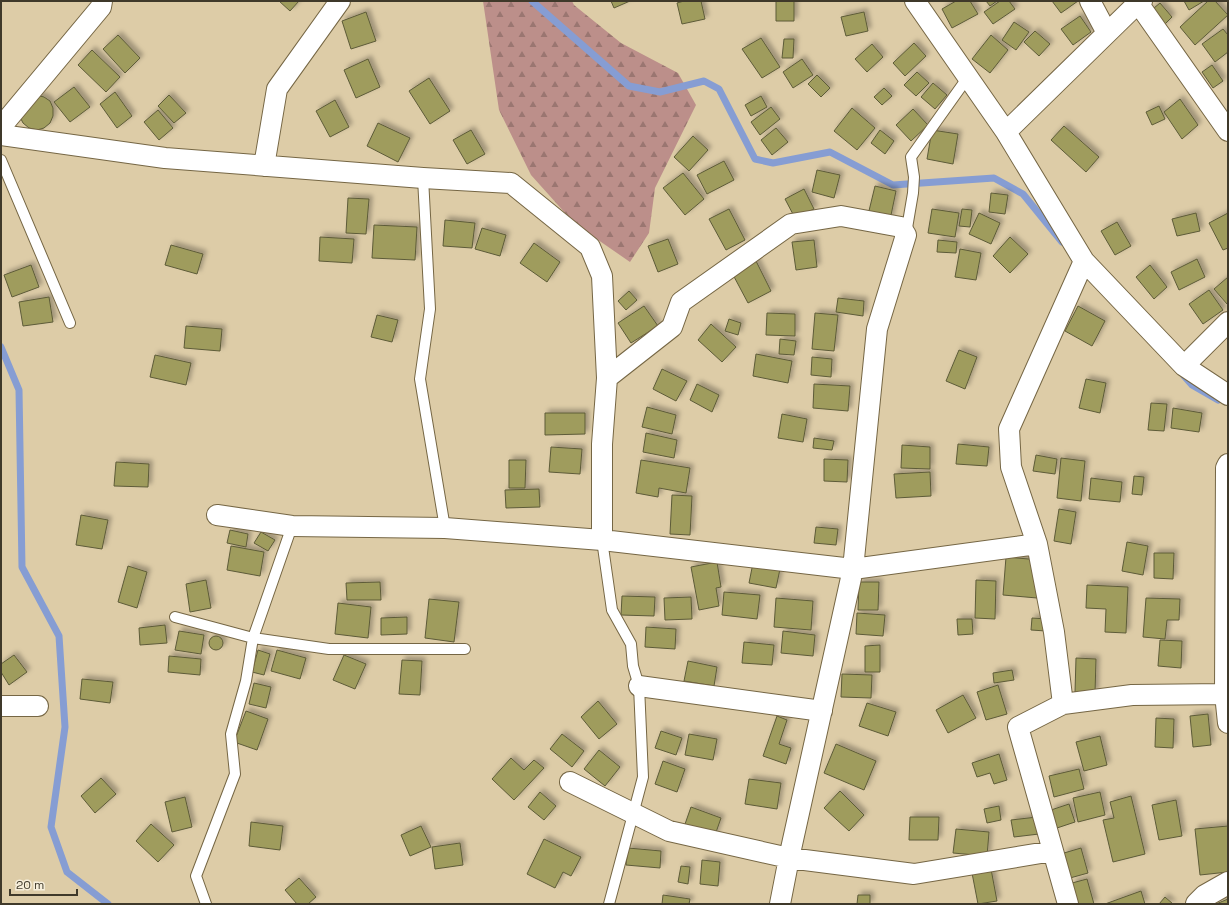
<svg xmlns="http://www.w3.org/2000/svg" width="1229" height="905" viewBox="0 0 1229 905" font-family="'Space Grotesk',sans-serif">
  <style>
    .forest { fill: url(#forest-firs) }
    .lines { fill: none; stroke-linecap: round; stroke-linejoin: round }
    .stream { stroke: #869dd3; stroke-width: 7 }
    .building { fill: #9f9c5d; stroke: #5d5b38; filter: url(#shadow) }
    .lane-casing { stroke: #756644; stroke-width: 12 }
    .street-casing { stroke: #756644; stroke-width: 22 }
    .secondary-casing { stroke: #756644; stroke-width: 24 }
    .lane { stroke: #fff; stroke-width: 10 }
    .street { stroke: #fff; stroke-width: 20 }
    .secondary { stroke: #fff; stroke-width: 22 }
  </style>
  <defs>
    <pattern id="forest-firs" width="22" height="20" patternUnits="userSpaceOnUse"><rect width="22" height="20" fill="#bc8f8a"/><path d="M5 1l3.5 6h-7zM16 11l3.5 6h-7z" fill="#9a7671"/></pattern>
    <filter id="shadow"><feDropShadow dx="3.5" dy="-3.5" stdDeviation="2" flood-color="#0004"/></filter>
  </defs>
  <rect width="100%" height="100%" fill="#ddcca7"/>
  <path class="forest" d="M483 1H572L574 5 621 43 678 73 696 105 655 188 649 233 630 262 575 224 531 175 499 110Z"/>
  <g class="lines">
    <path class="stream" d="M532 1 629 86 660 92 704 81 719 89 755 159 773 163 830 152 893 185 994 178 1023 194 1062 242
      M1 347 19 390 22 567 59 636 65 727 51 827 67 872 108 904
      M1184 376 1192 385 1218 400"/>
  </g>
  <path class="building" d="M279 1H299L290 11Z
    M611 1H630L614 8Z
    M684 1H701L705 19 682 24 677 3Z
    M776 1H794V21H776Z
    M956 1H970L978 14 952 28 942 9Z
    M986 1H997L990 6Z
    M1000 1H1009L1015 9 993 24 984 12Z
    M1052 1H1078L1061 13Z
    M1184 1H1204L1189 10Z
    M1208 1H1215L1228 15 1195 45 1180 27Z
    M1160 3 1172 17 1161 28 1148 13Z
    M366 12 376 41 351 49 342 21Z
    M864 12 868 31 846 36 841 17Z
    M1080 16 1091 32 1073 45 1061 29Z
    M1014 22 1029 32 1016 50 1002 40Z
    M1223 29 1228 35V52L1215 62 1202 44Z
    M1035 31 1050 44 1039 56 1024 42Z
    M118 35 140 58 125 73 103 49Z
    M991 35 1008 50 990 73 972 59Z
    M761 38 780 67 762 78 742 49Z
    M784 39H794L793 58H782Z
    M914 43 926 56 905 76 893 63Z
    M872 44 883 57 867 72 855 59Z
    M92 50 120 77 106 92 78 65Z
    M368 59 380 87 356 98 344 70Z
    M802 59 813 75 793 88 783 72Z
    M1212 65 1223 81 1213 88 1202 72Z
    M917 72 929 83 916 96 904 85Z
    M817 75 830 88 821 97 808 84Z
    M429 78 450 111 430 124 409 91Z
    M933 83 947 95 935 109 921 97Z
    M74 87 90 107 70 122 54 102Z
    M884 88 892 96 882 105 874 97Z
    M115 92 132 116 117 128 100 104Z
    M36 95 44 97 50 101 53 108V116L50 123 44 128 37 130 29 128 23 123 20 117Z
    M169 95 186 113 174 123 158 106Z
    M761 96 767 107 751 116 745 105Z
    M1180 99 1198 125 1182 139 1164 112Z
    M335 100 349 127 330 137 316 111Z
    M1159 106 1165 119 1152 125 1146 112Z
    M771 107 780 119 760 135 751 122Z
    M852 108 875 128 857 150 834 131Z
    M913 109 928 125 911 141 896 125Z
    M158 110 173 128 159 140 144 122Z
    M378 123 410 138 398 162 367 146Z
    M1064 126 1099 157 1086 172 1051 140Z
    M776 128 788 142 772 155 761 140Z
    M471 130 485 154 467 164 453 140Z
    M880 130 894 141 885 154 871 143Z
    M932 130 958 134 953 164 927 159Z
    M693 136 708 150 689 171 674 157Z
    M724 161 734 180 707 194 697 175Z
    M817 170 840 175 834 198 812 192Z
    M683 173 704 199 685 215 663 188Z
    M875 186 896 191 890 220 868 215Z
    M804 189 814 209 795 218 785 199Z
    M991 193 1008 195 1005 214 989 212Z
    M348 198 369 199 366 234 346 233Z
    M729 209 745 240 726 250 709 219Z
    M932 209 959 213 955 237 928 233Z
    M962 209 972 210 970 227 959 226Z
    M979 213 1000 223 991 244 969 234Z
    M1196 213 1200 231 1177 236 1172 219Z
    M1228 213V248L1223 250 1209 223Z
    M445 220 475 223 472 248 443 246Z
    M1117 222 1131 246 1115 255 1101 231Z
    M374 225 417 227 415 260 372 258Z
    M482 228 506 235 500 256 475 249Z
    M320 237 354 239 352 263 319 261Z
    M1010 237 1028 254 1010 273 993 256Z
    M668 239 678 264 658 272 648 246Z
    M814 240 817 267 796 270 792 242Z
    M938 240 957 242 956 253 937 252Z
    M534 243 560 262 547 282 520 263Z
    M171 245 203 254 197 274 165 265Z
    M960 249 981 253 976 280 955 277Z
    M755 259 771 291 748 303 731 271Z
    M1197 259 1205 277 1179 290 1171 272Z
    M31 265 39 287 12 297 4 275Z
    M1150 265 1167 287 1154 299 1136 277Z
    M1228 277V303L1227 304 1214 289Z
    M1209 290 1223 310 1203 324 1189 304Z
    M629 291 637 300 626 310 618 301Z
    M49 297 53 322 23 326 19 302Z
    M838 298 864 301 863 316 836 312Z
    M644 306 658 326 631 343 618 323Z
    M1078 306 1105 321 1092 346 1065 331Z
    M767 313 795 314V336L766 335Z
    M815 313 838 315 834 351 812 349Z
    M377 315 398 320 392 342 371 337Z
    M729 319 741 323 738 335 725 331Z
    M711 324 736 347 722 362 698 340Z
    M186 326 222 329 220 351 184 348Z
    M780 339 796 341 794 355 779 354Z
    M959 350 977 357 965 389 946 381Z
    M756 354 792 361 788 383 753 376Z
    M155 355 191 363 186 385 150 377Z
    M812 357 832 359 831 377 811 375Z
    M662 369 687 381 676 401 653 389Z
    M1086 379 1106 383 1100 413 1079 408Z
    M697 384 719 395 712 412 690 400Z
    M814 384 850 386 848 411 813 408Z
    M1151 403 1167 404 1164 431 1148 430Z
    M647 407 676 415 672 434 642 427Z
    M1173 408 1202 413 1199 432 1171 428Z
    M545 413H585V434L545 435Z
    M782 414 807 419 803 442 778 438Z
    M646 433 677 440 674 458 643 452Z
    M814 438 834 441 832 450 813 448Z
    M958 444 989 447 987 466 956 464Z
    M902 445 930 447V469L901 468Z
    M551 447 582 449 580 474 549 472Z
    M1036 455 1057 459 1055 474 1033 471Z
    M1061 458 1085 461 1081 501 1057 498Z
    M824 459 848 460 847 482 824 481Z
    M509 460H526L525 488H509Z
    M641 460 690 468 686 493 659 488 658 497 636 493Z
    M116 462 149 464 148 487 114 486Z
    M930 472 931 496 896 498 894 474Z
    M1134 476 1144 477 1142 495 1132 494Z
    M1091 478 1122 482 1120 502 1089 499Z
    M539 489 540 507 506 508 505 490Z
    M672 495 692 496 690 535 670 534Z
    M1059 509 1076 512 1071 544 1054 541Z
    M81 515 108 520 102 549 76 545Z
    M816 527 838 529 836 545 814 543Z
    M230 530 248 534 246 547 227 543Z
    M261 532 275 540 268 551 254 543Z
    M1127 542 1148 546 1143 575 1122 571Z
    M231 546 264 552 260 576 227 570Z
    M1154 553H1174L1173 579 1154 578Z
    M1006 557 1040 560 1037 598 1003 595Z
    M717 562 721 587 716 588 719 606 699 610 691 567Z
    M753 563 780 569 776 588 749 583Z
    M128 566 147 572 137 608 118 602Z
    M206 580 211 608 190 612 186 584Z
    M976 580 996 581 995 619 975 618Z
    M380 582 381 600H347L346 583Z
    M859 582H879L878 610H858Z
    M1087 585 1128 587 1126 633 1105 632 1106 609 1086 608Z
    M724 592 760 595 757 619 722 615Z
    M622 596 655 597 654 616 621 615Z
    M691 597 692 619 665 620 664 598Z
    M776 598 813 601 811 630 774 627Z
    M1146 598 1180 599 1179 620H1167L1165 639 1143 637Z
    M429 599 459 602 454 642 425 638Z
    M338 603 371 607 368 638 335 634Z
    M857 613 885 615 883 636 856 634Z
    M407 617V634L381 635V618Z
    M1032 618 1047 619 1046 631 1031 630Z
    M957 619H972L973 634 958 635Z
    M165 625 167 643 140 645 139 628Z
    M646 627 676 629 675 649 645 647Z
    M179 631 204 635 201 654 175 650Z
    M783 631 815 635 813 656 781 653Z
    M209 643a7 7 0 1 1 14 0a7 7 0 1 1-14 0Z
    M1160 640 1182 641 1181 668 1158 666Z
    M744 642 774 645 772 665 742 663Z
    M880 645V672H865V646Z
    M258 650 270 654 264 675 252 672Z
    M277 650 306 658 300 679 271 671Z
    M14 655 27 672 9 685 1 672V664Z
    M344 655 366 664 355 689 333 680Z
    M169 656 201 659 200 675 168 672Z
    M1076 658 1096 659 1095 693 1075 692Z
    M402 660 422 661 420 695 399 694Z
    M688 661 717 667 714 686 684 681Z
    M1012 670 1014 680 994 683 993 673Z
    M842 674 872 675 871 698 841 697Z
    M82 679 113 682 110 703 80 699Z
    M254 683 271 687 266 708 249 704Z
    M998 685 1007 714 986 720 977 692Z
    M963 695 976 718 948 733 936 710Z
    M598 701 617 724 599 739 581 717Z
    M867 703 896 712 888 736 859 726Z
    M246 711 268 719 257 750 234 742Z
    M1208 714 1211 745 1193 747 1190 716Z
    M777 716 787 720 779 744 791 748 786 764 763 756Z
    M1156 718 1174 719 1173 748 1155 747Z
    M661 731 682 738 676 755 655 748Z
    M562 734 584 751 572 767 550 749Z
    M689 734 717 739 713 760 685 755Z
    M1100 736 1107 765 1084 771 1076 742Z
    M836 744 876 761 864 790 824 773Z
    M599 750 620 767 605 786 584 769Z
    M999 754 1007 780 994 784 990 773 977 777 972 763Z
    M511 758 524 770 534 760 544 768 514 800 492 779Z
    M663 761 685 769 677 792 655 784Z
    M1079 769 1084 789 1054 797 1049 776Z
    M101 778 116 794 95 813 81 796Z
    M749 779 781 783 777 809 745 804Z
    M840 791 864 815 849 831 824 808Z
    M540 792 556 806 544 820 528 807Z
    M1100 792 1105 815 1078 822 1073 798Z
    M1131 796 1145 854 1113 862 1103 820 1114 818 1110 802Z
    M185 797 192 827 172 832 165 802Z
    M1176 800 1182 836 1159 840 1152 805Z
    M1069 804 1075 822 1057 828 1051 810Z
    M999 806 1001 820 987 823 984 809Z
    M691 807 721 818 714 838 684 827Z
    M910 817H939L938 840H909Z
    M1037 817 1039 834 1014 837 1011 820Z
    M251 822 283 826 280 850 249 846Z
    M151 824 174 845 158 862 136 841Z
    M421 826 431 847 410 856 401 835Z
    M1228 826V872L1200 875 1195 829Z
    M956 829 989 832 987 856 953 853Z
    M544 839 581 857 571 876 563 872 555 888 527 874Z
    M460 843 463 865 435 869 432 847Z
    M628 848 661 851 660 868 626 865Z
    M1081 848 1088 873 1070 878 1064 853Z
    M702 860 720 862 718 886 700 884Z
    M681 866 690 867 688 884 678 882Z
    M991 869 997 901 978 904 972 873Z
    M299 878 316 897 308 904H297L285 890Z
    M1087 879 1094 904H1078L1072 883Z
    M1141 891 1145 904H1105Z
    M663 895 690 899 689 904H662Z
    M858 895H870V904H857Z
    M1165 897 1173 904H1159Z
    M1228 899V904H1216Z"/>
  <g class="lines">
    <defs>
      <path id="lane" d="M1 160 70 323
        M423 178 430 309 420 379 445 528
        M906 234 913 193 914 177 911 157 968 77
        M602 540 612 610 631 644 633 666 639 686 643 777 609 904
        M175 617 253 638 329 649H465
        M206 904 196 876 235 774 231 734 246 681 253 638 292 526"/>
      <path id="street" d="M915 1 1006 132 1084 261 1184 366 1228 395
        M1090 1 1107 33
        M1138 3 1228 131
        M1 127 101 7 102 1
        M1006 132 1138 3 1142 1
        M1 135 165 158 423 178 511 183 590 247 602 276 607 378 602 444V540
        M264 166 277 89 340 1
        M1184 366 1228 322
        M607 378 672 327 681 302 791 224 841 216 901 227 906 235 877 329 853 569 789 858 780 904
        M1228 464 1226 468 1225 694 1228 723
        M217 515 292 526 445 528 602 540 853 569 1037 544
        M639 686 822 711
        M1063 704 1054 632 1037 544 1011 467 1009 429 1084 261
        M1 706H38
        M570 782 669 831 789 858 914 874 1053 851
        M1068 904 1018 727 1063 704 1132 695 1225 694"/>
      <path id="secondary" d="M1197 904 1205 896 1228 883"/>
    </defs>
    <use href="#lane" class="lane-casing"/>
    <use href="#street" class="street-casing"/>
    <use href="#secondary" class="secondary-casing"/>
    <use href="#lane" class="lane"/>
    <use href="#street" class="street"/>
    <use href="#secondary" class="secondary"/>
  </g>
  <rect width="1229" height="905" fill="none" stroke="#3f392a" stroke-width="4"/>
  <path d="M10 889v6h67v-6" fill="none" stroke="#3f392a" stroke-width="2"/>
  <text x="16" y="889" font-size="12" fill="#3f392a" stroke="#f6eedb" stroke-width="3" paint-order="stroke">20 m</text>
</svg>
